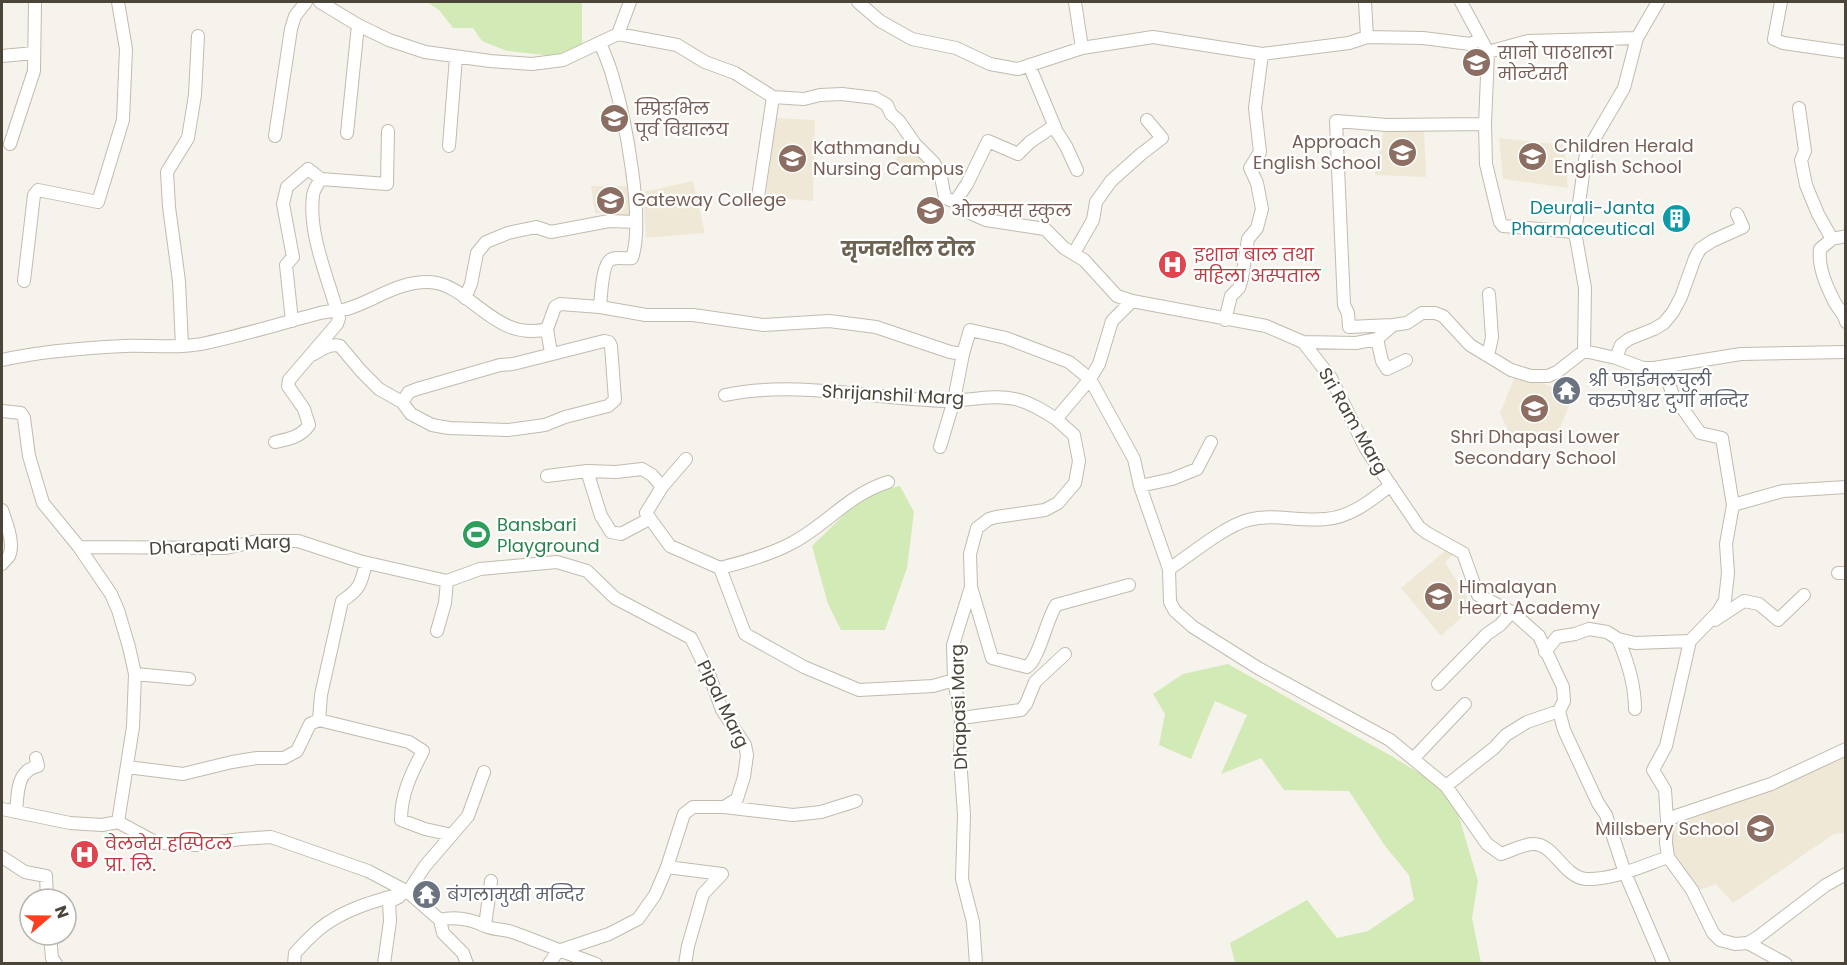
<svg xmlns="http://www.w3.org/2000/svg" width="1847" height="965" viewBox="0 0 1847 965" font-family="Poppins,'Noto Sans Devanagari',sans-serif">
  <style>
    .education { fill: #efe8d6 }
    .green { fill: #d2eab5 }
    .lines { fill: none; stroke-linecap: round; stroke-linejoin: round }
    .minor-casing { stroke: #c2bbae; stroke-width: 14 }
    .minor { stroke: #fff; stroke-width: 12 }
    .labels { text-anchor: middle; stroke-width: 4.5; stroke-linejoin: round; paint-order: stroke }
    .education-label { font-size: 18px; fill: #785e54; stroke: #fff; text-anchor: start }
    .culture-label { font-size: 18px; fill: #0d838f; stroke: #fff; text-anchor: end }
    .health-label { font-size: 18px; fill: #be3a42; stroke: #fff; text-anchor: start }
    .worship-label { font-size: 18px; fill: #5b616d; stroke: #fff; text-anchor: start }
    .street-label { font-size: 18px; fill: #4b4439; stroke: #fff }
    .leisure-label { font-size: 18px; fill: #27864d; stroke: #fff; text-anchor: start }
    .neighbourhood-label { font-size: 20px; font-weight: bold; fill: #6e6250; stroke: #fff }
  </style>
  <rect width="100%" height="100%" fill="#f6f3ec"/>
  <path class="education" d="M775 118 815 120 813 201 766 197Z
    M1424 127 1426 177 1375 175 1384 129Z
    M1499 138 1564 145 1568 188 1503 179Z
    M906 142 926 165 902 175 895 161Z
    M693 181 705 233 646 238 643 192Z
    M591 186H627L630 216 595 213Z
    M1516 374 1558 389 1570 403 1558 433 1527 443H1514L1500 413Z
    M1450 547 1455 553 1445 562 1473 607 1441 636 1401 588Z
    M1845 755V833L1834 834 1733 903 1716 884 1697 891 1675 860 1672 848V833L1675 825 1821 768Z"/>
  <path class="green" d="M427 2H582V45L553 56 507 51 482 41 473 28H453L439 10Z
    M900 486 914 512 907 568 885 630H841L828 604 812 546 851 508 878 491Z
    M1228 664 1393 757 1452 793 1478 881 1472 918 1481 963H1235L1230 943 1307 900 1337 938 1368 931 1414 900 1409 875 1385 846 1349 791 1284 790 1261 758 1221 774 1247 715 1215 701 1191 759 1159 745 1165 714 1153 694 1183 674Z"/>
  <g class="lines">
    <defs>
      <path id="minor" d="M320 2 358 25 389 40 425 52 490 61 532 64 563 60 618 34 677 45 705 62 735 73 773 97 804 99 820 95 842 94 875 98 887 105 891 114 899 121 915 144 934 163 941 177 945 198 955 202 968 212 986 220 1045 229 1064 248 1084 260 1117 296 1132 301 1266 326 1303 342 1356 343 1377 339 1393 325 1407 323 1422 313H1435L1443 316 1470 345 1511 370 1531 376H1548L1557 372 1584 351 1585 288 1575 232 1586 153 1624 88 1637 38 1658 2
        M858 2 880 21 912 39 956 48 990 64 1018 69 1082 48 1153 37 1262 54 1349 43 1367 37 1423 38 1470 44 1480 40
        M1075 2 1082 48
        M1365 2 1367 37
        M1461 2 1488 52 1528 41 1637 38
        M1781 2 1774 39 1783 43 1846 52
        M618 34 630 2
        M1488 52 1485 124 1486 164 1500 222 1503 226 1575 232
        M2 56 34 53
        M1029 65 1057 132 1066 146 1077 170
        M1799 108 1805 151 1801 160 1806 185 1818 214 1832 239
        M347 133 358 25
        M275 136 291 29 295 16 306 2
        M10 144 34 71 35 2
        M449 146 456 57
        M758 197 773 97
        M955 202 967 184 988 141 1018 154 1030 142 1054 126
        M1846 236 1832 239 1820 249C1818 267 1826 285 1834 301 1838 309 1844 313 1846 322
        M1074 253 1093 220 1096 202 1111 181 1140 155 1162 138 1147 120
        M24 281 34 195 38 190 98 202 123 120 126 49 118 2
        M465 298 471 284 477 253 486 242 508 233 536 227 551 232 609 221 636 222
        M600 307 646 315H693L764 325 829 321 876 327 950 352 963 354 970 330 1006 338 1069 362 1090 379 1134 459 1140 486 1169 569 1170 602 1175 611 1193 627 1258 668 1390 740 1446 786 1487 844 1501 854C1511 851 1523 844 1533 844 1554 843 1563 877 1586 879 1614 880 1642 866 1668 857L1692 890 1713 933 1720 940 1735 944 1748 943 1786 964
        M1225 320 1231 296 1239 288 1242 278 1248 239 1257 228 1262 209 1257 183 1250 168 1260 152 1255 108 1262 54
        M292 321 286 265 293 257 283 204 287 187 308 169 321 179
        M1393 325 1349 327 1348 313 1344 305 1336 121 1387 125 1485 124
        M547 329 551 353
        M1377 339 1382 361 1387 369 1406 360
        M604 341 609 342 611 346 615 400 608 406 565 417 545 425 508 430 449 428 432 425 411 414 402 402 409 392 417 389 500 365 513 364Z
        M1303 342 1331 378 1366 449 1419 527 1427 533 1463 553 1478 595 1512 612 1539 636 1563 687 1564 701 1559 711 1564 730 1598 803 1606 815 1625 873 1664 964
        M182 346 179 281 169 207 167 172 188 138 195 95 198 36
        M1584 351 1616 358 1643 368H1654L1741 354 1846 352
        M314 354C322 349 331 343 340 346L361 371 379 389 402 402
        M1488 356 1492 337 1489 294
        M1616 358 1621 345 1629 339 1654 329 1664 323 1673 312 1681 297 1695 258 1700 249 1712 241 1743 227 1737 214
        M2 360C42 351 82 348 124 346 150 345 179 349 206 343 244 335 282 323 320 313 329 311 338 311 347 309 376 300 396 282 428 282 469 282 494 343 547 329L555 307 560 304 600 307C601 297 602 262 612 259 617 257 626 259 632 258 645 221 625 118 613 78 610 66 605 55 600 43
        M725 395C796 380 874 399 946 401 969 401 992 394 1015 399 1030 402 1044 411 1056 419
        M2 411 21 413 24 418 29 456 43 503 79 547 111 594 118 610 129 647 135 674 133 727 118 822
        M275 442C289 439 301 437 309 425L304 409 288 386 289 380 337 324 339 318C329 280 308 235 313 196 313 190 318 184 321 179L387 184 388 131
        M940 447 954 400 963 354
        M587 471 601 516 611 532 621 534 649 519
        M547 476 587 471 616 472 642 469 652 475 662 487 646 513 670 546 720 568 745 634 804 667 859 690 933 686 954 680
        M1140 486 1172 479 1197 469 1211 442
        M662 487 686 459
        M1733 505 1783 491 1846 487
        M2 510C6 522 15 544 9 556 7 559 4 561 2 564
        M79 547 226 548 258 541H298L359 561 447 581 480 569 557 562 587 571 615 598 691 638 710 677 722 710 745 745 747 755 744 777 737 799 724 807H693L684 814 667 867 655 895 638 919 609 934 558 951 549 964
        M366 563C361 584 360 589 342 601L321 695 319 720 409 742 423 751C411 774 401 794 401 820L425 829 452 835
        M720 568C744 562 769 555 790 544 826 526 847 495 888 482
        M1169 569C1190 555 1225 526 1248 520 1274 513 1300 522 1326 519 1352 517 1371 500 1391 485
        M1838 573H1846
        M971 587 992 658 1027 667C1039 659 1046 621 1056 605L1129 585
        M1715 620 1744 601 1759 604 1778 620 1804 595
        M437 631 445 603 447 581
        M1618 639C1628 662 1635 684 1635 709
        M1545 652 1557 637 1575 634 1589 629 1607 632 1618 639 1635 643 1690 641 1718 612 1725 600 1728 573 1726 544 1733 505 1722 438 1700 433 1673 395 1663 368
        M135 674 189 679
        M1438 684 1487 634 1500 625 1512 612
        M961 718 1021 710 1026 704 1035 682 1065 654
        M1413 759 1465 704
        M127 767 183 774 232 762 257 758H284L297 751 310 724 319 720
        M1446 786 1494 748 1506 735 1527 722 1559 711
        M724 807 793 815 821 812 856 801
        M2 809 70 823 102 825 118 822 155 842 176 844 196 845 241 839 271 837 368 871 408 892 425 866 468 816 484 772
        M16 812C18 793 16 771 38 766L36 758
        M1667 821 1665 790 1653 770 1666 746 1690 641
        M1668 857 1666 843 1667 821 1676 816 1771 784 1846 749
        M2 859V857L25 872 46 876 47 899
        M667 867 722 874 703 894 688 946 685 964
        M408 892 440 920 443 933 463 953 467 964
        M440 920C456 916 470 919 485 926 493 930 504 929 512 932 540 942 568 954 596 964
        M485 926 491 881
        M50 935 52 958 56 964
        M1748 943 1758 937 1826 885 1846 874
        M294 964 295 953C302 945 310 937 318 930 343 909 377 900 408 892
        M384 964 390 921 389 902 399 897
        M976 964 973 922 962 879 964 815 960 758 961 718 954 680 953 645 971 587 970 554 977 528 989 519 996 517 1045 510 1058 503 1075 483 1079 461 1074 435 1056 419 1090 379 1099 364 1112 321 1132 301"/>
    </defs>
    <use href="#minor" class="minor-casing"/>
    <use href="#minor" class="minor"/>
  </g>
  <defs>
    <symbol id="school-disc" viewBox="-11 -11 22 22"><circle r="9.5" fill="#8d6e63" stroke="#fff"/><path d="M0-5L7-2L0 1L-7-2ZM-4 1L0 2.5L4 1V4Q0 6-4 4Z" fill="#fff"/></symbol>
    <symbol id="university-disc" viewBox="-11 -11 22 22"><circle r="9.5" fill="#8d6e63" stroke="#fff"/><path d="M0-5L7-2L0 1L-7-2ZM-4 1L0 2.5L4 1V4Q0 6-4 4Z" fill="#fff"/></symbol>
    <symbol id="building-disc" viewBox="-11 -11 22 22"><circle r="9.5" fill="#0f9aa8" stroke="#fff"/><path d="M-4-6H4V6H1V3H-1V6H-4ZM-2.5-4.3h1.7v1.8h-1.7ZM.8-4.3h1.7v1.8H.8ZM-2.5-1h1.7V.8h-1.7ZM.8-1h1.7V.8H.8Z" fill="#fff"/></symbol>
    <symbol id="hospital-disc" viewBox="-11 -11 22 22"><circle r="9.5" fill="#e0444e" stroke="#fff"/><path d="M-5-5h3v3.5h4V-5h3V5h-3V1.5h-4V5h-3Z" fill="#fff"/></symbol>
    <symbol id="temple-disc" viewBox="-11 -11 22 22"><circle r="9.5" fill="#6b7280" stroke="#fff"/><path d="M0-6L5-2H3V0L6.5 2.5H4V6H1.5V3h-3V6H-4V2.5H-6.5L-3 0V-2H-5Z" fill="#fff"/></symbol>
    <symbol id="stadium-disc" viewBox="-11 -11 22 22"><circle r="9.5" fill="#2e9e5b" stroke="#fff"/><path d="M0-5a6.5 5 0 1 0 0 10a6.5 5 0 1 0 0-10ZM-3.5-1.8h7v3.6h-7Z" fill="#fff"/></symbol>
  </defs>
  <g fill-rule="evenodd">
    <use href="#school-disc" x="1460" y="46" width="33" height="33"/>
    <use href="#school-disc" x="598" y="102" width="33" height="33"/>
    <use href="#school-disc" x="1386" y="136" width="33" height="33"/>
    <use href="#school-disc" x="1516" y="140" width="33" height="33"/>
    <use href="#university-disc" x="776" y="142" width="33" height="33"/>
    <use href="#university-disc" x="594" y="184" width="33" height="33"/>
    <use href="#school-disc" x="914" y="194" width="33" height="33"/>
    <use href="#building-disc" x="1660" y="202" width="33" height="33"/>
    <use href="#hospital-disc" x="1156" y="248" width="33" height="33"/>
    <use href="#temple-disc" x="1550" y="374" width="33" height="33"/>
    <use href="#school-disc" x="1518" y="392" width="33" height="33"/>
    <use href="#stadium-disc" x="460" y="518" width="33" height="33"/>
    <use href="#school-disc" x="1422" y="580" width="33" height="33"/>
    <use href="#school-disc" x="1744" y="812" width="33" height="33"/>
    <use href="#hospital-disc" x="68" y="838" width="33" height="33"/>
    <use href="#temple-disc" x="410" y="878" width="33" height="33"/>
  </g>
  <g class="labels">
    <g class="education-label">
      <text x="1498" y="59">सानो पाठशाला<tspan x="1498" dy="21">मोन्टेसरी</tspan></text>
      <text x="635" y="115">स्प्रिङभिल<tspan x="635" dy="21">पूर्व विद्यालय</tspan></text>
      <text x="1381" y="148" text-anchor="end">Approach<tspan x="1381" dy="21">English School</tspan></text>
      <text x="1554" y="152">Children Herald<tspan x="1554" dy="21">English School</tspan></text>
      <text x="813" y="154">Kathmandu<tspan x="813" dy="21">Nursing Campus</tspan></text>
      <text x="632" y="206">Gateway College</text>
      <text x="951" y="217">ओलम्पस स्कुल</text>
      <text x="1535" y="443" text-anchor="middle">Shri Dhapasi Lower<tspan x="1535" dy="21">Secondary School</tspan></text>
      <text x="1459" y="593">Himalayan<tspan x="1459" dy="21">Heart Academy</tspan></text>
      <text x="1739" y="835" text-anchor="end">Millsbery School</text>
    </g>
    <g class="culture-label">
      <text x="1655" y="214">Deurali-Janta<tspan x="1655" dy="21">Pharmaceutical</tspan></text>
    </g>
    <g class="health-label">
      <text x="1194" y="261">इशान बाल तथा<tspan x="1194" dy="21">महिला अस्पताल</tspan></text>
      <text x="105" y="850">वेलनेस हस्पिटल<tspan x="105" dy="21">प्रा. लि.</tspan></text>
    </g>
    <g class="worship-label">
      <text x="1588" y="386">श्री फाईमलचुली<tspan x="1588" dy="21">करुणेश्वर दुर्गा मन्दिर</tspan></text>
      <text x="447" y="901">बंगलामुखी मन्दिर</text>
    </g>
    <g class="street-label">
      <text transform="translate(893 395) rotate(3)" y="6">Shrijanshil Marg</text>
      <text transform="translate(1353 421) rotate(60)" y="6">Sri Ram Marg</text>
      <text transform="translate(220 545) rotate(-3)" y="6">Dharapati Marg</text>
      <text transform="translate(723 704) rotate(64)" y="6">Pipal Marg</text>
      <text transform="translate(959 707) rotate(-92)" y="6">Dhapasi Marg</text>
    </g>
    <g class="leisure-label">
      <text x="497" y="531">Bansbari<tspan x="497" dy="21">Playground</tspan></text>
    </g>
    <g class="neighbourhood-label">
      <text x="908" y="256">सृजनशील टोल</text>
    </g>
  </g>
  <rect width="1847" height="965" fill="none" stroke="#4b4439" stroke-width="6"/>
  <g transform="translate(48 917) rotate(70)"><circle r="28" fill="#ffffff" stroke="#b7b4b0" stroke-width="1.5"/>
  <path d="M0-4.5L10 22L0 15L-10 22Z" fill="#fc3f1d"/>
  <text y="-9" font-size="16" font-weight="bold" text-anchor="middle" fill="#4b4439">N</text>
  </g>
</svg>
